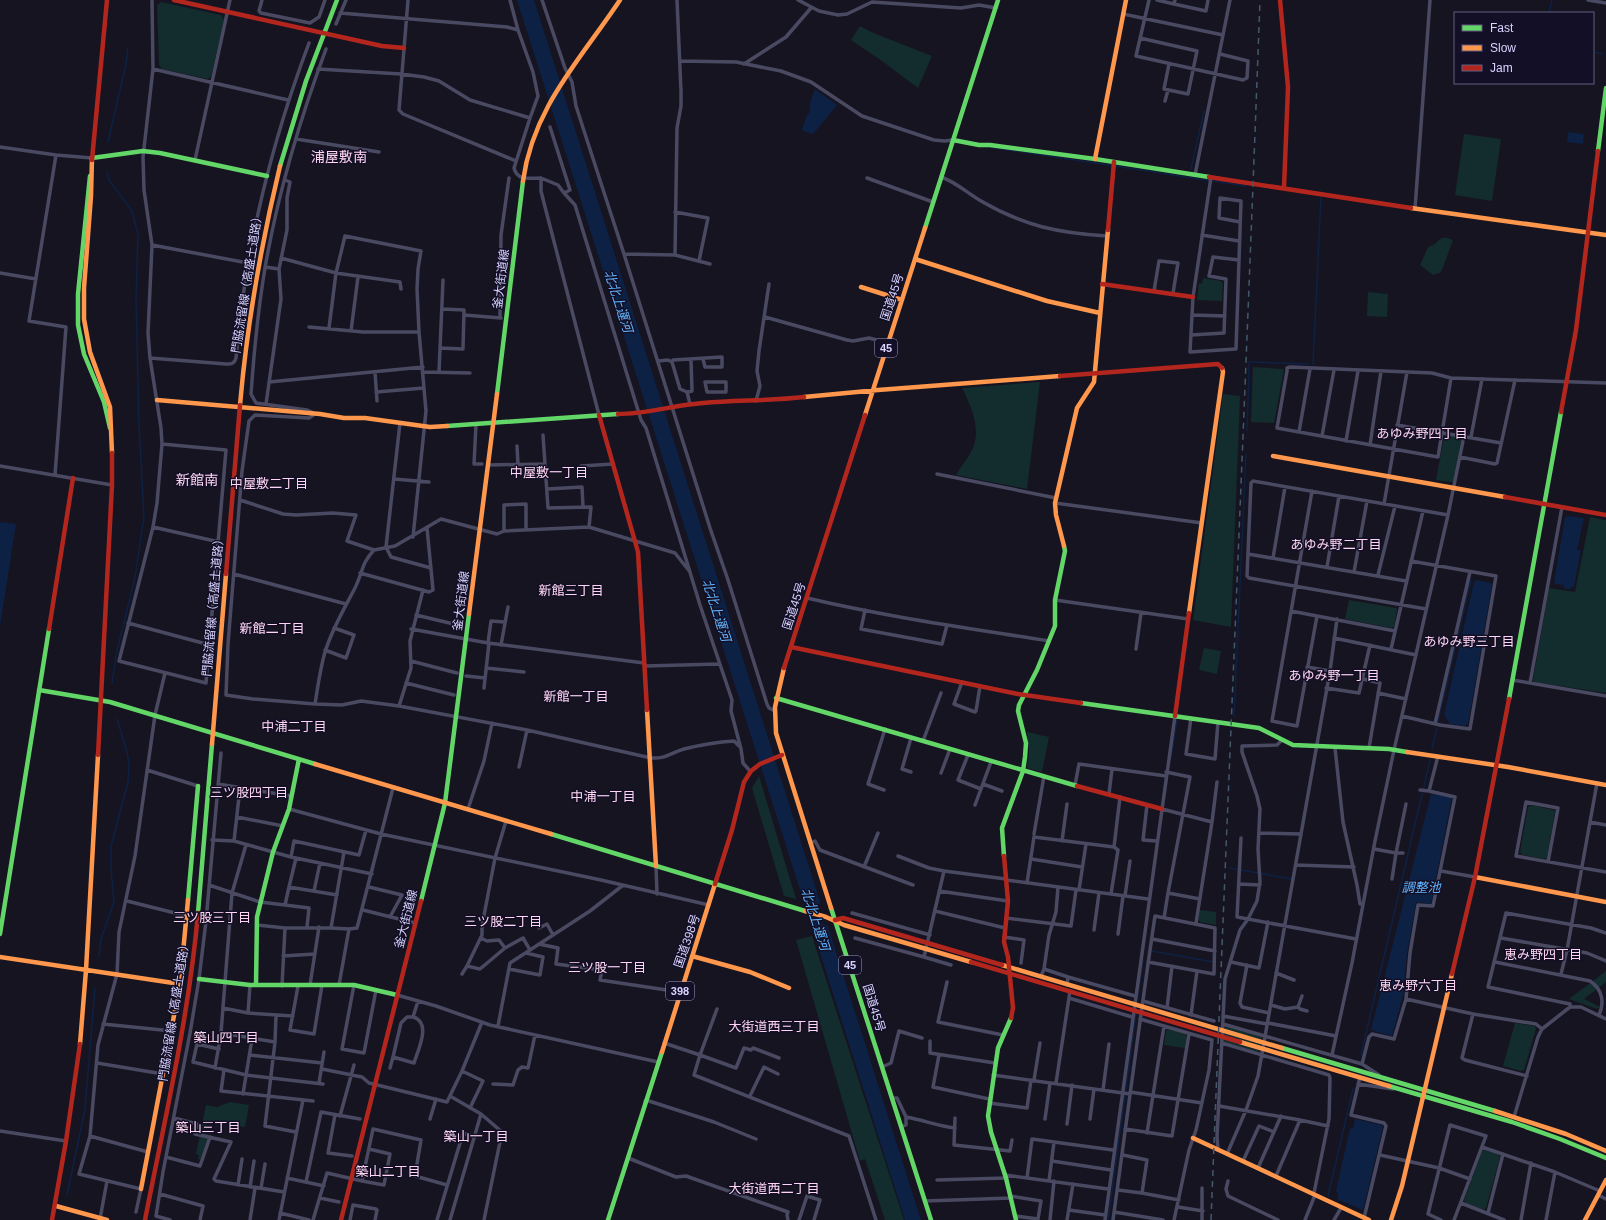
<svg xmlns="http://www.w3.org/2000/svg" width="1606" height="1220" viewBox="0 0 1606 1220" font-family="Helvetica,'Noto Sans JP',sans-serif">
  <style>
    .green { fill: #132c2d }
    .water { fill: #0d2144 }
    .pier { fill: #161421 }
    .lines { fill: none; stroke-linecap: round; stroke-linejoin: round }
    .stream { stroke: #0d2144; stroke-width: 1.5 }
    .street { stroke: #4a4962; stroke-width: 3.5 }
    .fast { stroke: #63d668; stroke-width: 4.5 }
    .slow { stroke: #ff974d; stroke-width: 4.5 }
    .jam { stroke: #b3261e; stroke-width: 4.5 }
    .rail { stroke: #43596b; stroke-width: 1.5; stroke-dasharray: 6 5; stroke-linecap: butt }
    .labels { text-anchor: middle; stroke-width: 3; stroke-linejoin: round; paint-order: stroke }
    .shield { fill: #130f26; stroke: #9e99be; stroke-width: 1 }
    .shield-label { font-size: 11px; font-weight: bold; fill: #d9d4ff }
    .street-label { font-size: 12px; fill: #d9d4ff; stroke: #130f26 }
    .water-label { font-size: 13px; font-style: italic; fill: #62b6ff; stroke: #130f26 }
    .neighbourhood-label { font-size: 13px; fill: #ffd6f0; stroke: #130f26 }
    .quarter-label { font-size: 14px; fill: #ffd6f0; stroke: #130f26 }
  </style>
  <rect width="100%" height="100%" fill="#161421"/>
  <path class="green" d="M161 2 221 15 224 20 211 77 208 79 162 69 159 65 157 5Z
    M860 26 871 32 932 56 918 88 882 61 851 40Z
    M1464 134 1501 139 1492 201 1455 195Z
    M1442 238H1447L1453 240 1442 270 1440 273 1433 275 1420 265 1428 247 1435 244 1439 240Z
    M1203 278 1221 281 1223 283 1222 301 1197 300 1199 283 1202 284Z
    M1368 292 1388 294 1387 317 1367 316Z
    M1253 367 1282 369 1284 370 1274 423 1251 422Z
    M1040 382 1027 489 956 475C961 466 969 457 973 448 981 428 971 406 962 388Z
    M1223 394 1240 396 1231 627 1193 620Z
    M1446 435 1459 437 1461 440 1454 481 1451 482 1436 480 1444 437Z
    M1590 517 1606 520V693L1534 682 1533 680 1549 588 1575 592Z
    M1349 600 1396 608 1397 610 1394 627 1391 628 1345 619Z
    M1204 648 1221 651 1217 674 1199 670Z
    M1027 732 1049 737 1042 772 1027 768 1029 751Z
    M759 776 796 899 784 896 752 788Z
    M1531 805 1554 810 1555 812 1547 858 1544 859 1522 855 1520 852 1528 807Z
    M1200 910 1216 912V925L1200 922 1198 919Z
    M812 936 904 1220H885L865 1159 860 1161 796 940Z
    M1606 971V982L1584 999 1600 1007 1597 1009 1569 999Z
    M1515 1023 1535 1026 1536 1029 1524 1070 1521 1071 1503 1066Z
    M1225 1026 1262 1037 1259 1052 1223 1042Z
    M1168 1029 1185 1034 1187 1037 1185 1048 1164 1045 1166 1031Z
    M230 1102 249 1105 245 1127 214 1122 207 1124 205 1134 209 1135 200 1160 198 1159 199 1155 196 1154 206 1105 217 1107Z
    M1485 1150 1498 1154 1500 1157 1486 1208 1483 1210 1466 1203 1464 1200 1482 1151Z"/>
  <path class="water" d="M517 0H534L921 1220H905Z
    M815 89 837 105 813 134 803 131 802 129 807 115 810 112 809 106Z
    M1568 132 1584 134 1583 144 1567 142Z
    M1568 516 1584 518 1577 550H1581L1574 586 1569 589 1563 588 1564 585 1556 584 1554 582 1565 518Z
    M0 522 16 524 0 626Z
    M1477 580 1491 583 1492 585 1468 724 1465 726 1450 724 1444 715 1474 582Z
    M1431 794 1452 796 1431 904 1416 902 1407 954 1403 995 1392 1036 1371 1030Z
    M1355 1119 1381 1125 1383 1127 1363 1210 1337 1199 1338 1192 1336 1191 1350 1128 1353 1129Z"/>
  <path class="pier" d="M801 902 816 906 822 902 830 926 807 919Z"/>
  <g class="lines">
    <path class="stream" d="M1549 13 1552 0
      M1593 52 1602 54
      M108 142 126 64 128 47
      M989 147 1246 186
      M1191 169 1204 111
      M107 172 109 180 132 211 138 234 136 300 139 425 144 517 135 577 116 655 112 684
      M1249 362 1309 364
      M1313 364 1321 197
      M1247 430 1249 364
      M1234 717 1246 454
      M1438 721 1471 580
      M1432 748 1437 728
      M1171 758 1177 720
      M1230 868 1291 879
      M1152 951 1213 962
      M99 956 101 939 114 902 111 869V846L128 782 129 764 127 752 117 719
      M1136 1009 1143 960
      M1361 1055 1430 760
      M67 1195 85 1109 95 988
      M1328 1196 1353 1089
      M1108 1220 1136 1013"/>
    <path class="street" d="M152 0 153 69 143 157 144 190 152 245 148 333 150 358 161 428 162 444 157 503 153 527 119 661 206 683 226 450 162 444
      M262 0 259 11 261 13 310 23 319 17 325 0
      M408 0 399 110 403 114 516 161
      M510 0 518 30 533 72 538 96 530 118 514 168C517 181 530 178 541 178V191L544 203 599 415
      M542 0 565 68 572 82 576 106 598 174 624 254 710 528 728 580 767 704 769 708 773 710
      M798 0 819 11 838 15 847 14 872 2 961 8 979 5 996 8
      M1149 0 1136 56 1243 80 1247 78 1248 61 1220 54
      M1157 0 1174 4 1175 0
      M1588 0 1606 3
      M1174 4 1206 11 1208 0
      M340 13 507 27 518 30
      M1123 14 1223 35
      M336 24 346 0
      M1140 38 1197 51 1188 94 1164 89 1169 64
      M680 61 736 62 781 71 811 82 862 116 934 140 945 141 953 140
      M744 64 786 37 811 8
      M153 69 288 100
      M318 69 401 74 424 77 439 81 470 100 530 118
      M1165 101 1168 90
      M550 127 570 190 564 193 575 205 641 420 646 428 700 605 732 700 731 711 741 749 743 763 750 771
      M296 139 379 152
      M0 147 56 155 92 158
      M195 160 230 0
      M1195 175 1230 0
      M941 177C956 182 967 193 981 201 1024 226 1058 233 1107 236
      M1211 177 1193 297 1190 352 1236 349 1241 201 1220 198 1219 218 1240 222
      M541 178 558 185 564 193
      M867 178 933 202
      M1415 209 1430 0
      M675 212 708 218 699 261
      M1202 235 1239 241
      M152 245 248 263
      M624 254 675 255 710 264
      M675 255 677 128 681 106V91L677 0
      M281 258 336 273 400 282 401 289
      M265 267 279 269
      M0 273 36 279
      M1154 291 1159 261H1160L1178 263 1173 293
      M464 315 501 318
      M1192 315 1225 316
      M500 317 501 235 509 178
      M765 317 847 340 853 341 869 338 888 343
      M309 327 363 332H419
      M329 328 336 273 345 236 421 251 418 269 417 289 419 332 426 411 413 537
      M351 331 358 277
      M1191 335 1224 333 1226 279 1209 276 1213 257 1239 260
      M440 348 463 349 464 310 442 309
      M150 358 226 364C232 364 234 364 236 358 245 250 271 144 309 43
      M691 360 692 391 687 392 680 389 672 362 673 360 722 357V367H705L703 359
      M658 361 668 360 672 362
      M375 372 377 401
      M423 372 470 373
      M439 372 443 280
      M1451 378 1438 457 1277 428 1287 371V368L1290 367 1432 373 1451 378 1606 383
      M269 382 423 367
      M705 382H726V392H707Z
      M376 392 424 388
      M687 392 690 404
      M756 401 760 386 757 371 759 351 769 284
      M266 404 281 299 279 269 287 230V198L290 182 285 180
      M312 412 307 410 256 403 251 394C254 352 258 310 265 268 278 193 300 119 326 49
      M315 414 309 418 255 415 249 421 242 471 228 644 226 695 253 699 315 704 342 705 361 701 399 706 527 730 651 758C666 759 670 753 684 749 700 745 717 742 734 741L739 746
      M400 423 386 547 391 557 431 568
      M476 425 474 464H482
      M1397 425 1501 443
      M1299 432 1310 369
      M543 435 548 508 591 507 589 527
      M1322 436 1334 370
      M1471 437 1482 379
      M1346 441 1358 371
      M1370 445 1381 371
      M517 446 518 465
      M1460 457 1495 464 1497 463 1515 380
      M488 465 544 464
      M0 466 112 485
      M581 466 613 464
      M937 474 1056 498
      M55 475 66 327 29 321 56 155
      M394 479 429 482
      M547 489 582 487 583 507
      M240 500 283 514 296 515 333 513 356 515 347 541 374 550
      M1055 503 1202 523
      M1384 504 1407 372
      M153 527 219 542
      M504 531V505L526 504V530
      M1248 554 1406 581
      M1273 558 1285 487
      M1327 567 1339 496
      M1354 572 1367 501
      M360 573 429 592 433 590 427 528
      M234 574 346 604
      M1378 575 1395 506
      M807 598C887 617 968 628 1049 641
      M1055 600 1188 619
      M1426 609 1249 578 1247 576 1251 483 1253 481 1448 515
      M865 610 861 629 942 644 947 625
      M1291 611 1317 616 1297 726 1272 721 1312 491
      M416 615 462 626
      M1317 616 1395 631
      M128 623 210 645
      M411 629 488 643 644 663
      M1334 638 1416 655
      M488 643 491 621 505 622
      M501 645 508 607
      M1136 649 1141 613
      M1391 649 1423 511
      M325 650 346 658 354 635 334 628
      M411 661 457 673
      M645 666 719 664
      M1307 667 1330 671
      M486 668 524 672
      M466 676 485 678
      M1363 679 1380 683 1369 748
      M1512 680 1530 683 1562 507
      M962 682 954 704 975 712 976 711 980 686
      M406 683 454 695
      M1530 683 1606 696
      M484 688 489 643
      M1326 688 1359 693 1370 645
      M1378 693 1406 699
      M315 704C318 686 320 669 325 652 332 629 344 609 355 588 363 572 361 564 374 550L395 546 441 519 497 534 504 531 589 527 675 553 690 572
      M399 706 411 668 410 641 423 590
      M1402 716 1440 725 1470 729 1496 576 1411 561
      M1191 718 1186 754 1215 759 1218 722
      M1435 724 1470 572
      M923 741 941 693
      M1335 748 1343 822 1357 885 1360 904H1362
      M968 755 958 780 981 789
      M519 767 527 730
      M147 770 198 786
      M911 772 902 769 911 738
      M1166 772 1190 777 1168 893
      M941 773 950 749
      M218 784 291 796
      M983 784 1002 791
      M1075 785 1079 764 1166 776
      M884 790 868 784 885 729
      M1420 790 1429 791
      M1109 794 1112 769
      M975 805 991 762
      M1147 805 1143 840 1157 841
      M289 809 381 834 601 880 709 905
      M468 809 484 761 492 723
      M1162 809 1212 822 1217 782
      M237 817 283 826
      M1590 822 1606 825
      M1259 833 1301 834
      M1034 834 1044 776
      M1241 838 1237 917 1356 939
      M212 840 234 841 291 857 372 874
      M234 841 240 788
      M1062 841 1067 804
      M810 843 815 841 820 850 913 885
      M1114 847 1120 797
      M1374 849 1396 853 1406 804
      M344 852 331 928 349 929 357 928 393 788
      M898 856 929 868 944 871 1006 879
      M291 857 294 841 359 855 366 830
      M1031 859 1082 867
      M1548 862 1558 808 1526 802 1516 856 1606 872
      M1296 865 1354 867
      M656 866 657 894
      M864 867 878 833
      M1441 871 1475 877
      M1392 879 1396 853H1403
      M1006 880 1148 899
      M1027 883 1034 837 1114 847 1118 850 1111 894
      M1239 884 1260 885
      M209 885 260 902 285 905 289 887 337 895
      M289 887 296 858
      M369 887 402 895 390 917
      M1079 890 1086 844
      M314 891 320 863
      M939 891 1008 901
      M1125 896 1130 861
      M127 901 187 916
      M285 905 309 908 307 927
      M363 910 415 923
      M935 911 1005 928
      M852 913 930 935
      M1006 918 1071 926 1076 890
      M1164 918 1168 893 1200 899
      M1196 923 1212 822
      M257 925 285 928H331
      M539 928 547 924 553 935
      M1094 930 1099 893
      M1118 934 1123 896
      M1004 937 1024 940 1021 963
      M481 938 487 941 499 940 505 948 523 938 530 950
      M855 938 924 957 944 871
      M1501 938 1587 953 1606 961
      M1152 939 1215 951
      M539 944 558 948 556 964 602 970 600 980 680 992
      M505 948 480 969 467 966 482 935V926L495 858 506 821
      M283 956 315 954
      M924 957 951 965
      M1231 962 1259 968 1268 922
      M1495 962 1590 981C1602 989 1605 1002 1599 1015
      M1247 965 1240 1003 1242 1007 1269 1013
      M509 969 540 975 543 957 526 953
      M1044 969 1068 977
      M1276 973 1294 980
      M462 974 467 966
      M1561 974 1567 950 1597 783
      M1041 976 1044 969 1049 935 1056 912 1058 887
      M947 982 938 1022 1003 1035
      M310 985 319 927
      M339 985 349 929
      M354 985 342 1049 364 1053 376 990
      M1067 985 1068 977 1135 996
      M282 986 285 928
      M298 986 290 1030 314 1034 322 985
      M397 995 436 1006 490 1025 658 1062
      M1069 998 1132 1017
      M1406 999 1473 1014 1536 1024 1542 1029
      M1143 1001 1214 1021
      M1271 1005 1285 1009 1298 1007 1302 996
      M1298 1007 1300 1009 1307 1011
      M1570 1007V1004L1488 987 1506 913 1591 928 1606 933
      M223 1008 248 1013 293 1016
      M1167 1008 1172 966
      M717 1009 700 1055 736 1068 744 1048 751 1050 753 1048 779 1058
      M248 1013 250 985
      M1473 1014 1462 1058 1465 1060 1527 1076
      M1191 1015 1197 971
      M1223 1016 1267 1024
      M413 1017H407L401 1023 393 1057 414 1063C418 1050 432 1022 413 1017L418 1001
      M1140 1019 1212 1040 1209 1070 1196 1130 1189 1150 1174 1220
      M1268 1023 1336 1036
      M103 1024 172 1031
      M1223 1024 1362 1064 1379 1075
      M498 1026 510 963 590 911 622 886
      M221 1033 275 1042 276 1016
      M930 1041V1053L995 1063
      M275 1042 265 1126 296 1132
      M664 1043 700 1055 694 1075 849 1136 876 1220
      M1222 1043 1329 1075 1330 1078 1329 1119 1314 1193
      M219 1049 197 1044 193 1062 246 1075 323 1084
      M250 1055 322 1063
      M939 1055 933 1087 989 1099
      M1332 1055 1352 963 1375 841 1394 750 1448 515 1464 436
      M97 1063 163 1074
      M1362 1064 1369 1037 1372 1034 1394 1039 1406 999 1410 953 1418 905 1433 906 1455 797 1429 791 1438 756
      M882 1067 891 1063 899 1031 922 1038
      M215 1068 221 1033 232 893 246 845
      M390 1068 393 1057
      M322 1069 362 1077 369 1083 447 1102 462 1071 482 1022
      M224 1070 221 1091 313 1101
      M462 1071 483 1081 470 1108
      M993 1075 1130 1094
      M1360 1077 1351 1115 1384 1123 1386 1126 1364 1218
      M1034 1080 1040 1043
      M319 1083 324 1052
      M1056 1083 1070 991
      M493 1084 513 1085 518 1070 522 1067 528 1068 535 1035
      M1358 1084 1393 1089
      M1103 1090 1109 1044
      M1130 1092 1202 1103
      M243 1094 252 1039
      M450 1096 481 1114 450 1220
      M750 1096 764 1067 778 1074
      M892 1098H897L906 1117C923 1120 938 1126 955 1128
      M645 1101H649L714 1122 756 1139
      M989 1103 1027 1108 1031 1080
      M1219 1106 1300 1120 1328 1126
      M481 1114 502 1132 484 1220
      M335 1115 328 1153 352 1156
      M340 1116 354 1065
      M1514 1117 1538 1037 1542 1029 1570 1007H1581L1606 1019
      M174 1118 197 1124 195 1134 231 1142 214 1179 216 1181 284 1192
      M955 1118 954 1145 1010 1151 1012 1140
      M430 1119 436 1099
      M1045 1119 1050 1083
      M1090 1119 1094 1089
      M1067 1124 1072 1085
      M901 1127 906 1125V1117
      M1125 1129 1172 1136 1189 1034
      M0 1131 66 1141
      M1147 1133 1164 1026
      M90 1136 148 1152
      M1482 1147 1555 1172 1600 1191
      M1218 1150 1217 1137 1225 979 1240 930 1248 919 1257 901 1260 882 1258 849 1260 809 1257 796 1242 752V746L1277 745 1281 741
      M1227 1154 1246 1110 1258 1076 1330 671 1337 619
      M1123 1155 1147 1160 1142 1193
      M1380 1155 1439 1168 1470 1179
      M166 1157 200 1166 210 1137
      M628 1158 676 1177 686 1176 788 1212 787 1215 788 1220
      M1052 1161 1111 1170
      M1243 1161 1259 1126 1274 1132
      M1258 1168 1281 1116
      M1005 1175 1108 1189
      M1276 1176 1300 1120
      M287 1178 324 1186
      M1027 1178 1032 1139 1113 1150
      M937 1180 1006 1178
      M362 1181 384 1185 390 1154 369 1149
      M1049 1181 1054 1142
      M1228 1181 1226 1189 1228 1196 1278 1220
      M306 1182 321 1112 360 1119
      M238 1185 242 1159
      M250 1187 254 1161
      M261 1188 265 1164
      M1202 1188V1220
      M1118 1190 1142 1193 1179 1200
      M160 1194 203 1206 200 1220
      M1598 1195 1606 1199
      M1010 1196 1041 1201 1038 1219 1015 1216
      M320 1198 339 1202
      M925 1201 1011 1198
      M1461 1203 1504 1220
      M1178 1207 1203 1211
      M1069 1210 1105 1215
      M136 1212 141 1189 79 1174 90 1136 98 1045 117 974 119 932 135 856 155 715 165 673
      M1114 1212 1163 1220
      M280 1213 309 1220
      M1488 1213 1503 1154
      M100 1219 107 1181
      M170 1220 156 1216 163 1172 190 1033 199 979 206 921 221 753
      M250 1220 255 1188
      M279 1220 303 1100
      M313 1220 327 1173 362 1181 373 1129 421 1140 415 1176 447 1185
      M350 1220 353 1205 376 1209 377 1210 375 1220
      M437 1220 463 1133 475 1137
      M799 1220 807 1196 820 1200 814 1220
      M1050 1220 1054 1181
      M1067 1220 1073 1184
      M1105 1220 1175 716
      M1113 1220C1127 1119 1140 1017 1155 916L1215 928 1214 974 1148 962
      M1305 1220 1315 1195
      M1334 1220 1341 1208
      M1441 1220 1428 1214 1450 1125 1486 1136 1454 1220
      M1521 1220 1531 1163
      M1546 1220 1555 1172"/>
    <path class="fast" d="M953 140 979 145H990L1095 159 1209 177
      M1598 151 1606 88
      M92 158 143 151 160 153 267 176
      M280 166 306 81 337 0
      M90 176 78 294V325L84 354 104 402 110 428
      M925 228 998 0
      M497 394 523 181
      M447 426 618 414
      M39 690 110 702 315 764
      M776 698 1077 786
      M1509 699 1561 412
      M1081 703 1259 728 1293 745 1389 749 1407 752
      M551 834 805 911
      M1004 856 1002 828 1023 771 1025 757 1026 743 1018 711 1019 705 1037 670 1055 626V600L1065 551 1064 546
      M188 900 198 786
      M421 901 445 803 469 614
      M831 908 931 1220
      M198 913 212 744
      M0 934 49 629
      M199 979 250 985H354L397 995
      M256 985 257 917 273 852 289 809 299 759
      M1011 1018 998 1048 988 1116 991 1132 1006 1178 1016 1220
      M1282 1048 1495 1111
      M1389 1086 1512 1122 1560 1139 1606 1158
      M608 1220 662 1052"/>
    <path class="slow" d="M92 158 91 196 84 288V319L90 352 110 407 112 453
      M1095 159 1126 0
      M523 181C533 107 581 59 620 0
      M1411 208 1606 235
      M915 259 1047 301 1100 313
      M861 287 902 300
      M804 397 878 390 1060 376
      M157 400 320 414 344 418H365L430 427 447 426
      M240 405C247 324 261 245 280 166
      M865 415 925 228
      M1273 456 1505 497
      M1064 546 1056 515 1055 503 1077 408 1094 382 1108 230
      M1189 613 1223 372 1222 368
      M469 614 497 394
      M784 668 775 707 776 733 831 908
      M647 710 656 866
      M212 744 226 574
      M1407 752 1508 767 1606 785
      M315 764 551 834
      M1475 877 1606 902
      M805 911 826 917 844 925 971 962
      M692 956 750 972 789 988
      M0 957 180 984
      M1002 965 1282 1048
      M1240 1042 1389 1086
      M80 1044 86 970 98 755
      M662 1052 715 884
      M1495 1111 1566 1134 1606 1151
      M1193 1138 1369 1220
      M141 1189 180 984 188 900
      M56 1206 107 1220
      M1391 1220 1402 1186 1452 974
      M1585 1220 1606 1180"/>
    <path class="jam" d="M174 0 382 46 404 48
      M1280 0 1288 87 1284 188
      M92 160 107 0
      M1209 177 1411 208
      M1108 230 1114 162
      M1102 284 1193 297
      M1060 376 1218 364 1222 368
      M1561 412 1576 330 1598 151
      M618 414C647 414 674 405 703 403 736 400 770 401 804 397
      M599 415 638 552 647 710
      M1505 497 1606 515
      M226 574 240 405
      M49 629 73 478
      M791 647 1018 694 1081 703
      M784 668 865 415
      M1175 716 1189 613
      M98 755 112 485V453
      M1077 786 1162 809
      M1004 856 1008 901 1004 942 1008 957 1013 1008 1011 1018
      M715 884 732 830 744 782 751 771 760 764 782 755
      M835 920 843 918 1002 965
      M971 962 1240 1042
      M1452 974 1475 877 1509 699
      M52 1220 66 1141 80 1044
      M145 1220C165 1118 189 1016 198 913
      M341 1220 421 901"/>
    <path class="rail" d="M1211 1220C1227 813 1245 407 1260 0"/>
  </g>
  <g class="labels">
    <g class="shield">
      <rect x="875" y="339" width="22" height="18" rx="3"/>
      <rect x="839" y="956" width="22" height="18" rx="3"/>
      <rect x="666" y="982" width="28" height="18" rx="3"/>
    </g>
    <g class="shield-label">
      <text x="886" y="352">45</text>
      <text x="850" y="969">45</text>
      <text x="680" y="995">398</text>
    </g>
    <g class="street-label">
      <text transform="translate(501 279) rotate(-83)" y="4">釜大街道線</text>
      <text transform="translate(247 282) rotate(-81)" y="4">門脇流留線（高盛土道路）</text>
      <text transform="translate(892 297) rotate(-72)" y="4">国道45号</text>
      <text transform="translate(461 601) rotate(-83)" y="4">釜大街道線</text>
      <text transform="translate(213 605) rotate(-85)" y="4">門脇流留線（高盛土道路）</text>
      <text transform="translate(794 606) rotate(-72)" y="4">国道45号</text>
      <text transform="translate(406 919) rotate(-76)" y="4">釜大街道線</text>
      <text transform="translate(687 941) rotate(-71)" y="4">国道398号</text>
      <text transform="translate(874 1008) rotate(73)" y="4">国道45号</text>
      <text transform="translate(174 1010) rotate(-81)" y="4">門脇流留線（高盛土道路）</text>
    </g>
    <g class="water-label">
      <text transform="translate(619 301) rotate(72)" y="5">北北上運河</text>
      <text transform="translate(717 610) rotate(72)" y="5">北北上運河</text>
      <text x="1421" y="892">調整池</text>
      <text transform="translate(816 919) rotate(72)" y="5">北北上運河</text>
    </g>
    <g class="neighbourhood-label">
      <text x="1422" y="438">あゆみ野四丁目</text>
      <text x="549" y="477">中屋敷一丁目</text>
      <text x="269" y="488">中屋敷二丁目</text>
      <text x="1336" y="549">あゆみ野二丁目</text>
      <text x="571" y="595">新館三丁目</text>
      <text x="272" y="633">新館二丁目</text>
      <text x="1469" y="646">あゆみ野三丁目</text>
      <text x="1334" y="680">あゆみ野一丁目</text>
      <text x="576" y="701">新館一丁目</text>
      <text x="294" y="731">中浦二丁目</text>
      <text x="249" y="797">三ツ股四丁目</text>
      <text x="603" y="801">中浦一丁目</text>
      <text x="212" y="922">三ツ股三丁目</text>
      <text x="503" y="926">三ツ股二丁目</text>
      <text x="1543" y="959">恵み野四丁目</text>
      <text x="607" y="972">三ツ股一丁目</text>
      <text x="1418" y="990">恵み野六丁目</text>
      <text x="774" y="1031">大街道西三丁目</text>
      <text x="226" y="1042">築山四丁目</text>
      <text x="208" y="1132">築山三丁目</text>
      <text x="476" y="1141">築山一丁目</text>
      <text x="388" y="1176">築山二丁目</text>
      <text x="774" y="1193">大街道西二丁目</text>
    </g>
    <g class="quarter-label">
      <text x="339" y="162">浦屋敷南</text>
      <text x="197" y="485">新館南</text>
    </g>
  </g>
  <rect x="1454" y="12" width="140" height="72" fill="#130f26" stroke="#625e7d"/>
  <rect x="1462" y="25" width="20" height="6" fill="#63d668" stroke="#625e7d"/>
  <text x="1490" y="32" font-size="12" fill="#d9d4ff">Fast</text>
  <rect x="1462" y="45" width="20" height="6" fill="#ff974d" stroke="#625e7d"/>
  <text x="1490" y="52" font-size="12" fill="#d9d4ff">Slow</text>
  <rect x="1462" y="65" width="20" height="6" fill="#b3261e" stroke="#625e7d"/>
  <text x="1490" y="72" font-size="12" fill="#d9d4ff">Jam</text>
</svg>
